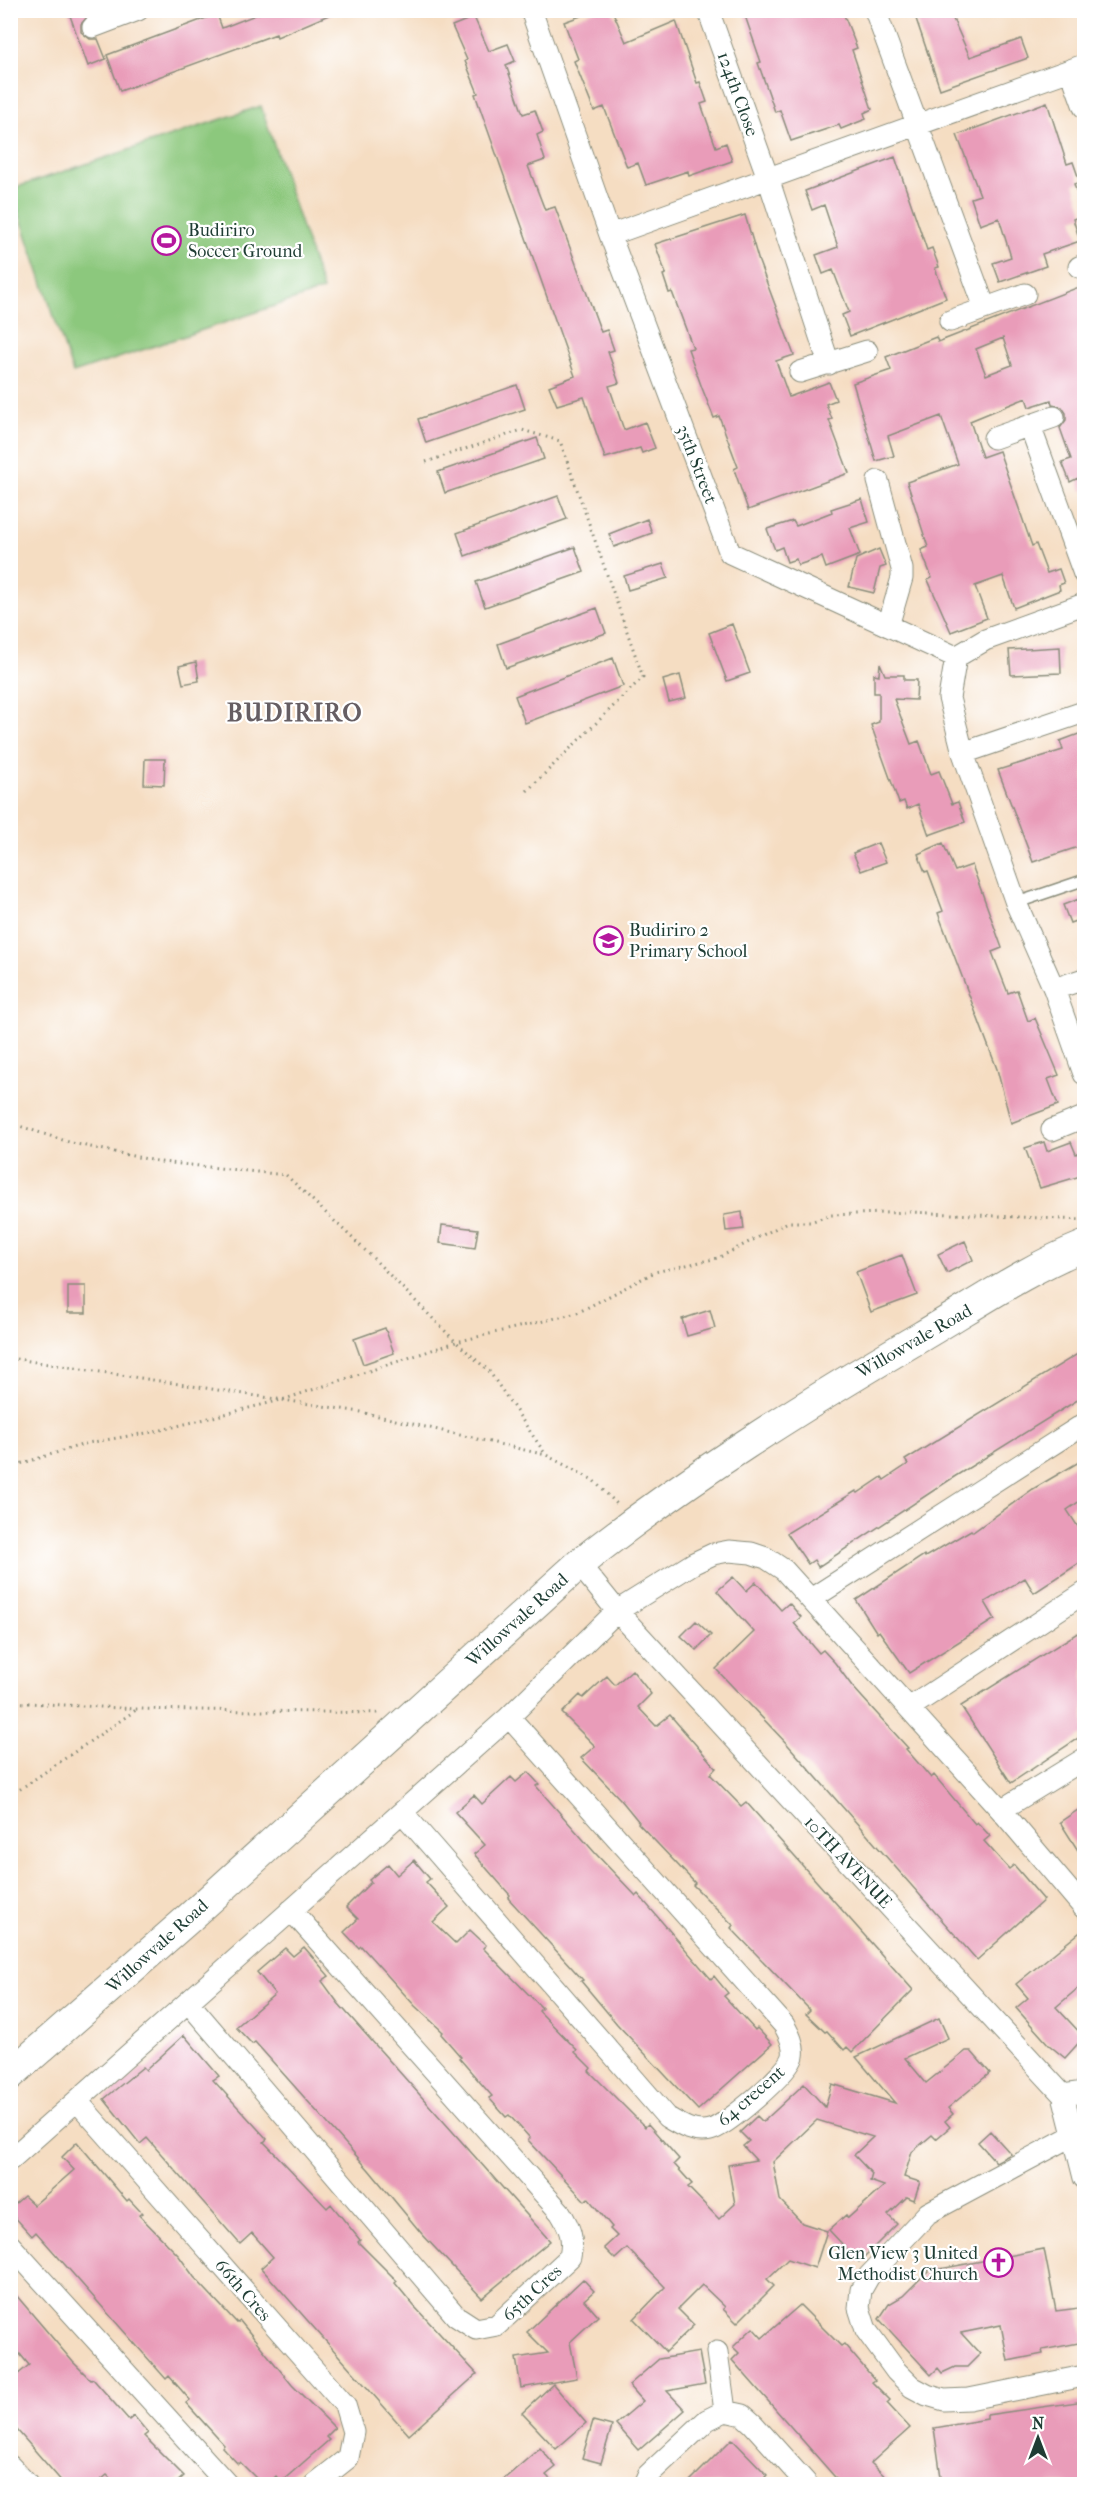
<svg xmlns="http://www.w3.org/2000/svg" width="1095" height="2495" viewBox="0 0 1095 2495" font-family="'IM FELL French Canon',serif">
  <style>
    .green { fill: #8cc87d; stroke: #568258; stroke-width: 1.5 }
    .building { fill: #e99cb9; fill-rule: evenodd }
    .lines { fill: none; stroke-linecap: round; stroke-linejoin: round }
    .lane-casing { stroke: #8a8d7b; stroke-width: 13 }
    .street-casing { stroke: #8a8d7b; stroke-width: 23 }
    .secondary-casing { stroke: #8a8d7b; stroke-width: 32 }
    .path { stroke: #8a8d7b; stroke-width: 3; stroke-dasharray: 1.5 4.5; stroke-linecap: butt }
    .lane { stroke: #fff; stroke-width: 10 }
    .street { stroke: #fff; stroke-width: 21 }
    .secondary { stroke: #fff; stroke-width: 30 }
    .labels { text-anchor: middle; stroke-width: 4.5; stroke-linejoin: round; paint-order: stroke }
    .street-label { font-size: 18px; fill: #1f3d34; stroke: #fff }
    .poi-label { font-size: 18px; fill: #1f3d34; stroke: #fff; text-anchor: start }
    .district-label { font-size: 24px; font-weight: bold; letter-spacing: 1.5px; fill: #665e63; stroke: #fff }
  </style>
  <rect width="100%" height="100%" fill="#fff"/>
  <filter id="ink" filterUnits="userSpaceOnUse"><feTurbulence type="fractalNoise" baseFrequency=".0167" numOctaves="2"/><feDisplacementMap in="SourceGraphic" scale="12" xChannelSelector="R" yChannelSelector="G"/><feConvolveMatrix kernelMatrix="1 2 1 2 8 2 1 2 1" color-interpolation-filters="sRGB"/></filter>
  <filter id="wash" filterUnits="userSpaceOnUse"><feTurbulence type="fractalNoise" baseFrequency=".008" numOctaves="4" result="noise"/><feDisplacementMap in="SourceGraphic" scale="24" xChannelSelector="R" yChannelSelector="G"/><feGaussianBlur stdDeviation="1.35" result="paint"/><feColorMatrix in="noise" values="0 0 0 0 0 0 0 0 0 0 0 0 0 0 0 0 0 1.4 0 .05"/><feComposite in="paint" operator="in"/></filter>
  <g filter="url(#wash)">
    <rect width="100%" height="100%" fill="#f5ddc2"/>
    <path class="green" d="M261 106 323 290 73 373 11 189Z"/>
    <g id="blocks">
      <path class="building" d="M68 10H87L89 15 81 24V32L90 39H98L106 59 88 66Z
        M268 10 338 11 277 37 276 34 120 91 107 55 217 14 222 28Z
        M597 10H612L626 42 676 21 697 83 700 82 707 102 701 104 716 147 726 143 732 161 689 176 688 171 646 185 638 163 627 167 604 107 594 111 574 61 578 59 564 22Z
        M743 10H842L857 48 852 50 872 109 864 113 866 119 841 129 839 125 791 141 780 110 775 112 769 94 758 63 761 62Z
        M913 10H949L970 57 1021 39 1028 58 940 89Z
        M474 17 489 51 508 44 515 61 506 65 523 114 535 110 543 132 537 135 545 160 528 166 545 210 555 207 601 332 607 330 614 350 608 352 619 383 609 386 624 430 645 422 655 448 642 453 640 448 605 458 584 397 557 405 549 386 575 376 475 94 478 93 465 61 467 60 452 26Z
        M1047 102 1067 164 1073 162 1080 182 1074 184 1084 215 1073 219 1080 241 1042 254 1046 266 1000 282 993 263 1011 257 999 218 980 225 971 198 980 195 957 135Z
        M895 157 927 250 932 248 939 267 935 268 946 298 850 336 842 315 849 312 833 270 823 274 816 255 838 247 824 205 812 210 805 191Z
        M745 215 759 262 794 355 776 361 789 397 829 382 836 400 826 404 832 419 829 420 849 473 748 510 734 469 738 467 719 416 714 418 702 388 688 349 693 348 672 292 669 293 663 275 666 274 655 244Z
        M1084 285V491H1082L1078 478 1070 482 1062 462 1071 459 1060 428 1066 420V413L1062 407 1052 405 1051 400 1029 407 1026 398 970 421 982 457 999 451 1032 546 1036 544 1047 573 1059 569 1064 583 1059 585 1060 590 1014 608 1003 576 975 586 987 618 951 632 928 580 932 578 921 550 928 547 907 482 958 464 941 416 888 436 894 456 876 461 853 383 891 370 886 357 936 337 938 342ZM1003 338 1012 365 986 375 976 349Z
        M517 385 525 409 426 443 418 419Z
        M537 438 544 459 445 493 438 472Z
        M558 496 567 519 465 556 457 533Z
        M862 499 869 522 850 528 860 555 826 568 822 557 798 565 796 559 787 562 782 547 775 550 767 529 793 521 796 526 832 512 831 509Z
        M647 519 652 533 614 547 609 534Z
        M575 547 584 572 485 607 476 582Z
        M879 549 886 566 880 568 874 593 849 587 856 559Z
        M663 564 668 578 628 590 624 576Z
        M597 608 606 633 506 668 498 644Z
        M732 624 750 673 727 681 709 633Z
        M1060 647 1061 673 1011 675 1009 650Z
        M613 658 623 686 525 723 515 696Z
        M196 662 199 681 183 684 179 666Z
        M880 663 885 675H904V680H917L916 700 894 699 911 744 919 741 931 774 939 771 952 804 958 802 965 822 929 835 918 804 907 809 904 801 899 803 871 725 879 722V693H874V674L879 675Z
        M680 675 686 698 669 702 663 680Z
        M1084 732V845L1033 862 998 770 1063 750 1060 741Z
        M145 759H165L164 785 144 784Z
        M878 843 886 862 861 871 853 853Z
        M943 843 955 871 972 865 1002 948 992 952 1008 993 1017 990 1028 1021 1035 1018 1059 1075 1048 1079 1058 1105 1011 1123 997 1069 938 913 943 911 928 871 925 872 918 854Z
        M1084 897V918L1070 923 1063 905Z
        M1044 1142 1047 1151 1071 1142 1076 1154 1084 1150V1175L1040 1188 1025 1148Z
        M742 1212 744 1229 726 1231 724 1215Z
        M442 1225 478 1229 475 1248 440 1243Z
        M965 1241 973 1260 947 1273 938 1254Z
        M902 1255 917 1295 871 1312 856 1272Z
        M68 1286H86V1313H68Z
        M710 1310 715 1328 687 1336 682 1319Z
        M385 1328 394 1353 363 1364 354 1339Z
        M1084 1350V1396L954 1477 818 1567 814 1560 808 1564 787 1533 856 1491 858 1493 882 1477 884 1480 908 1464 905 1460Z
        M1084 1459V1498L1067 1510 1084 1536V1560L1034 1593 1025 1578 985 1602 995 1619 909 1673 879 1631 877 1633 856 1600 924 1555 925 1557 971 1530 973 1532 1033 1489Z
        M733 1577 746 1591 756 1582 781 1610 789 1603 801 1617 794 1623 819 1653 823 1650 835 1663 852 1686 908 1748 906 1749 931 1778 934 1775 975 1824 977 1822 990 1836 984 1841 1009 1869 1014 1865 1044 1900 977 1960 788 1745 716 1669 754 1632 717 1591Z
        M696 1621 711 1635 696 1650 681 1636Z
        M1079 1632 1084 1640V1734L1011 1783 961 1706Z
        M632 1670 651 1694 638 1707 656 1726 670 1715 716 1768 710 1774 741 1806 746 1802 913 1990 852 2052 847 2047 844 2050 827 2031 825 2032 806 2014 810 2010 731 1928 733 1925 693 1885 695 1883 638 1823 639 1822 621 1800 581 1758 595 1746 562 1713 580 1695 583 1698 607 1676 615 1685Z
        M528 1772 539 1784 536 1786 596 1854 636 1896 638 1894 711 1979 714 1976 728 1993 724 1996 755 2030 757 2028 772 2044 698 2110 617 2024 581 1981 583 1980 508 1898 510 1895 474 1854 485 1845 455 1812 474 1795 482 1804 511 1777 516 1782Z
        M1084 1806V1860L1060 1822Z
        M414 1860 430 1879 426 1882 449 1907 433 1922 456 1944 470 1930 486 1945 483 1948 542 2008 539 2011 577 2050 575 2052 591 2068 589 2071 645 2127 648 2124 679 2159 674 2164 692 2184 688 2187 719 2219 735 2204 728 2165 756 2160 743 2146 749 2141 740 2132 757 2116 763 2122 804 2084 825 2107 832 2084 895 2103 856 2057 939 2018 948 2038 905 2058 926 2083 966 2051H971L990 2073 948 2108 953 2114 945 2121 950 2127 936 2139 932 2135 912 2152 904 2177 920 2182 914 2200 907 2197 888 2215 897 2224 859 2262 829 2230 846 2215 848 2218 884 2186 870 2181 872 2174 854 2155 873 2137 817 2120 773 2162 780 2200 802 2223 827 2231 815 2268 788 2259 767 2279 774 2286 737 2323 723 2309 725 2307 702 2285 678 2309 694 2325 666 2352 634 2319 665 2287 627 2248 615 2259 604 2248 617 2236 610 2229 612 2227 588 2198 585 2201 528 2140 530 2138 509 2115 506 2117 489 2098 492 2096 459 2058 461 2057 441 2034 443 2032 415 2006 361 1946 359 1948 344 1932 358 1919 346 1907 371 1882 369 1880 388 1864 397 1875Z
        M1084 1929V1983L1056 2007 1084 2037 1065 2058 1049 2045 1016 2008 1028 1998 1016 1984Z
        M304 1947 329 1976 322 1981 338 2003 550 2241 482 2298 422 2234 369 2170 255 2042 252 2044 236 2027 275 1994 257 1972 285 1948 293 1956Z
        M184 2035 219 2076 213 2080 267 2139 264 2142 327 2208 331 2204 360 2240 358 2242 397 2281 395 2283 414 2306 477 2374 409 2435 261 2268 273 2257 252 2233 240 2244 147 2138 140 2144 104 2099 143 2067 146 2070Z
        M990 2131 1011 2154 996 2162 978 2142Z
        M77 2142 127 2201 129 2199 142 2213 139 2215 179 2256 194 2277 237 2323 240 2321 292 2385 335 2428 326 2437 329 2440 281 2482 276 2476 268 2484H262L240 2462 238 2464 222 2447 224 2445 186 2403 190 2400 169 2376 166 2379 36 2232 32 2236 10 2212V2208L24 2196 34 2205 74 2170 62 2157Z
        M1044 2249 1056 2311 1079 2308 1084 2342 1042 2350 1043 2354 1008 2361 1001 2325 961 2333 980 2354 967 2367H955L942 2373 938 2368 931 2375 879 2319 889 2304 903 2296 932 2267 935 2270Z
        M583 2279 594 2291 584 2300 598 2316 570 2342 577 2378 521 2388 516 2358 548 2353 527 2332Z
        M10 2288 73 2362 91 2380 93 2379 129 2420 134 2416 148 2433 144 2436 184 2476 175 2484H116L107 2475 96 2484H64L10 2422V2381L29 2365 10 2342Z
        M800 2305 841 2346 844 2344 875 2380 872 2382 890 2400 887 2403 910 2428 871 2463 893 2484H841L732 2360 739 2353 733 2347 753 2328 762 2338Z
        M699 2352 705 2384 667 2391 685 2410 639 2450 616 2424 643 2401 629 2385 659 2359Z
        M553 2384 586 2423 556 2449 522 2413Z
        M1084 2401V2484H942L934 2428 987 2419V2415Z
        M593 2421 612 2426 601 2463 582 2458Z
        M732 2439 767 2475 765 2477 772 2484H687Z
        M540 2448 556 2467 546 2475 555 2484H498Z"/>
    </g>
  </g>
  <g filter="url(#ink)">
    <use href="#blocks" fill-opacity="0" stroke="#8a8d7b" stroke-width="1.5"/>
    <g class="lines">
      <defs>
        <path id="lane" d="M1016 903 1084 880"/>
        <path id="street" d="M531 10 610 235 730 553 956 657
          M708 10 768 178 829 364
          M875 10 985 308
          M93 27 138 10
          M1071 71 1084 107
          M610 235 1084 65
          M1079 267 1084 265
          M950 321 1025 294
          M800 372 867 351
          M1030 426 1084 574
          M994 438 1054 417
          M878 481 902 569V578L888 626
          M956 657 949 698 963 753 1016 903 1054 989 1084 1074
          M956 657 985 640 1084 604
          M963 753 1084 712
          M1054 989 1084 979
          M1052 1130 1084 1117
          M579 1564 617 1611 1063 2095 1084 2178
          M811 1599 1084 1424
          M909 1708 1084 1593
          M1001 1810 1084 1759
          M402 1812 667 2117C680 2125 694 2134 710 2130 726 2126 790 2072 793 2056 795 2045 789 2034 784 2025L509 1717
          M188 2002 456 2316 476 2329 497 2325 570 2257C574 2238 570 2228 560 2212L291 1910
          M1063 2095 1084 2092
          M77 2101 345 2405 353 2432 348 2458 315 2484
          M1072 2136 928 2213 869 2276 861 2290 859 2308 866 2330 896 2371 912 2387 927 2395 944 2400 969 2399 1084 2376
          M10 2160 509 1717 617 1611 694 1563 713 1554 729 1551 751 1553 766 1558 784 1570 1001 1810 1084 1908
          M10 2245 227 2484
          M717 2352 725 2411
          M10 2466 27 2484
          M644 2484 648 2475 707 2420 725 2411 743 2415 753 2424 807 2484"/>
        <path id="secondary" d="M10 2075 187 1920 579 1564C687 1478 803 1406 922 1336 975 1305 1027 1269 1084 1246"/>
      </defs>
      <use href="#lane" class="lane-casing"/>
      <use href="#street" class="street-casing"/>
      <use href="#secondary" class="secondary-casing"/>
      <path class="path" d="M426 462 522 430 560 441 643 677 526 792
        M10 1123 72 1143 161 1162 286 1175 369 1254 456 1342 489 1371 546 1455
        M10 1358 361 1412 546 1455 593 1480 617 1504
        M10 1467 88 1443 153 1432 285 1399 456 1342 577 1313 655 1272 718 1258 788 1222H810L831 1215 909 1212 1084 1220
        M10 1702 137 1709 380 1713
        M10 1796 136 1710"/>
      <use href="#lane" class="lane"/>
      <use href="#street" class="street"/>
      <use href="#secondary" class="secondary"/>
    </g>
  </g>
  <defs>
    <symbol id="stadium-ring" viewBox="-11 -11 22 22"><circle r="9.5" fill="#fff" stroke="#b5179e" stroke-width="1.5"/><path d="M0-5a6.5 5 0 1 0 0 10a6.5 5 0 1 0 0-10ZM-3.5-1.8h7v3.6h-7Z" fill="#b5179e"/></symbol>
    <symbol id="school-ring" viewBox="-11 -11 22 22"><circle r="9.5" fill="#fff" stroke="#b5179e" stroke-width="1.5"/><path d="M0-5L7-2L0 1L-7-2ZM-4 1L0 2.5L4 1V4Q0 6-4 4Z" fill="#b5179e"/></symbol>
    <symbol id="church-ring" viewBox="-11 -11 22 22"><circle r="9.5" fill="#fff" stroke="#b5179e" stroke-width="1.5"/><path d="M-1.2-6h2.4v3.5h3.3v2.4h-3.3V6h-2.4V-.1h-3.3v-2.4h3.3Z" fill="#b5179e"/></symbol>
  </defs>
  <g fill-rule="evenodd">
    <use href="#stadium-ring" x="150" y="224" width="33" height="33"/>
    <use href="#school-ring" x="592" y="924" width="33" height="33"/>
    <use href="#church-ring" x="982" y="2246" width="33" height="33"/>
  </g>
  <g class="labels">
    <g class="street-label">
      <text transform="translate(738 94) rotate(70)" y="6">124th Close</text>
      <text transform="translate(697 464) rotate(69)" y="6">35th Street</text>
      <text transform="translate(914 1341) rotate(-30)" y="6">Willowvale Road</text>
      <text transform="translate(517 1620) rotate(-42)" y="6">Willowvale Road</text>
      <text transform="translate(848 1862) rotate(47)" y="6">10TH AVENUE</text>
      <text transform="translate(157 1946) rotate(-42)" y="6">Willowvale Road</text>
      <text transform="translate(751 2096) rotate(-41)" y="6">64 crecent</text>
      <text transform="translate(243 2290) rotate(49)" y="6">66th Cres</text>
      <text transform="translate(532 2293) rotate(-43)" y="6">65th Cres</text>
    </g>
    <g class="poi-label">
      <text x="188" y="236">Budiriro<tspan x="188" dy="21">Soccer Ground</tspan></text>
      <text x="629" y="936">Budiriro 2<tspan x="629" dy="21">Primary School</tspan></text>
      <text x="978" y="2259" text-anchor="end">Glen View 3 United<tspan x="978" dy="21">Methodist Church</tspan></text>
    </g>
    <g class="district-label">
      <text x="295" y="721">BUDIRIRO</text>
    </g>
  </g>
  <rect width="1095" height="2495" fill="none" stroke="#fff" stroke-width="36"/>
  <g transform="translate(1038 2438)" stroke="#ffffff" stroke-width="4.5" paint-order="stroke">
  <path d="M0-4.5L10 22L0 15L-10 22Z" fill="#1f3d34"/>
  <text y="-9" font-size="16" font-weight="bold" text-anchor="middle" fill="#1f3d34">N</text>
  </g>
</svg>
